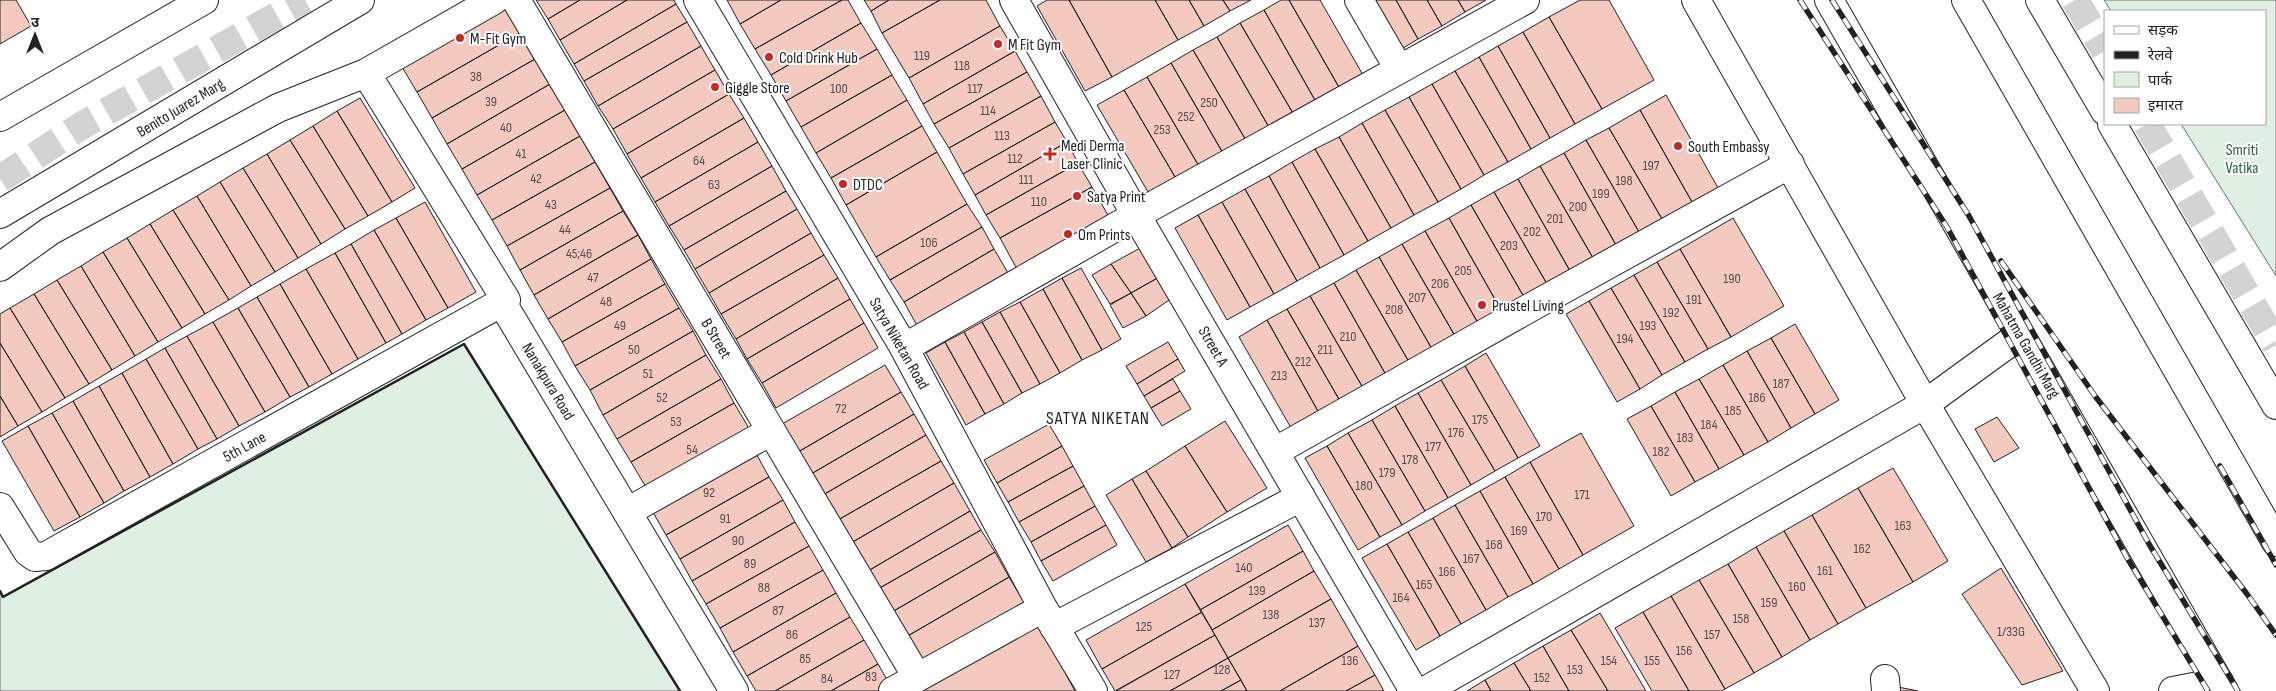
<svg xmlns="http://www.w3.org/2000/svg" width="2276" height="691" viewBox="0 0 2276 691" font-family="'Sofia Sans Condensed','Noto Sans Devanagari',sans-serif">
  <style>
    .green { fill: #e0efe3; stroke: #6f6f6f }
    .building { fill: #f3c9c0; stroke: #222 }
    .lines { fill: none; stroke-linecap: round; stroke-linejoin: round }
    .primary-tunnel { stroke: #d3d3d3; stroke-width: 28; stroke-dasharray: 28 14; stroke-linecap: butt }
    .street-casing { stroke: #222; stroke-width: 30 }
    .secondary-casing { stroke: #222; stroke-width: 30 }
    .primary-casing { stroke: #222; stroke-width: 30 }
    .street { stroke: #fff; stroke-width: 28 }
    .secondary { stroke: #fff; stroke-width: 28 }
    .primary { stroke: #fff; stroke-width: 28 }
    .rail-casing { stroke: #222; stroke-width: 5.5 }
    .rail { stroke: #fff; stroke-width: 4; stroke-dasharray: 11; stroke-linecap: butt }
    .wall { stroke: #222; stroke-width: 2.5 }
    .poi-dot { fill: #c62828; stroke: #fff; stroke-width: 2 }
    .labels { text-anchor: middle; stroke-width: 4; stroke-linejoin: round; paint-order: stroke }
    .number-label { font-size: 14px; fill: #564c4a }
    .poi-label { font-size: 16px; fill: #222; stroke: #fff; text-anchor: start }
    .street-label { font-size: 16px; fill: #222; stroke: #fff }
    .park-label { font-size: 16px; fill: #2f5e38; stroke: #fff }
    .neighbourhood-label { font-size: 18px; letter-spacing: 1px; fill: #222; stroke: #fff }
  </style>
  <rect width="100%" height="100%" fill="#fff"/>
  <path class="green" d="M2104 0H2276V276L2181 124H2265V11H2111Z
    M464 344 680 691H0V591L3 596Z"/>
  <path class="building" d="M0 0H16L31 26 0 44Z
    M536 0H580L548 19Z
    M580 0H627L560 40 548 19Z
    M627 0H674L676 4 574 64 560 40Z
    M727 0H781L740 24Z
    M781 0H842L755 49 740 24Z
    M842 0H848L861 23 771 75 755 49Z
    M864 0H889L871 11Z
    M889 0H940L882 33 871 11Z
    M940 0H986L1000 26 909 78 882 33Z
    M1047 0H1069L1112 77 1085 91 1037 6Z
    M1069 0H1155L1178 40 1112 77Z
    M1155 0H1189L1204 26 1178 40Z
    M1189 0H1223L1230 11 1204 26Z
    M1223 0H1251L1230 11Z
    M1281 0H1289L1340 89 1316 102 1264 10Z
    M1289 0H1320L1363 75 1340 89Z
    M1365 0H1396L1418 39 1395 53Z
    M1396 0H1427L1442 26 1418 39Z
    M1427 0H1458L1465 12 1442 26Z
    M1458 0H1486L1465 12Z
    M1580 0H1609L1654 80 1602 109 1549 17Z
    M676 4 687 22 584 81 574 64Z
    M505 7 520 33 417 92 402 67Z
    M1264 10 1316 102 1294 115 1240 23Z
    M1549 17 1602 109 1575 124 1523 32Z
    M687 22 701 46 598 106 584 81Z
    M861 23 877 49 786 101 771 75Z
    M1240 23 1294 115 1270 129 1217 37Z
    M1000 26 1015 51 923 104 909 78Z
    M1523 32 1575 124 1550 138 1498 46Z
    M520 33 535 59 432 118 417 92Z
    M1217 37 1270 129 1247 142 1193 50Z
    M701 46 715 70 613 129 598 106Z
    M1498 46 1550 138 1531 149 1479 57Z
    M877 49 892 75 801 127 786 101Z
    M1193 50 1247 142 1224 155 1171 63Z
    M1015 51 1027 72 934 124 923 104Z
    M1479 57 1531 149 1508 162 1455 71Z
    M535 59 550 84 447 144 432 118Z
    M1171 63 1224 155 1200 168 1147 77Z
    M715 70 729 94 627 154 613 129Z
    M1455 71 1508 162 1484 175 1432 84Z
    M1027 72 1041 96 949 148 934 124Z
    M892 75 907 100 816 153 801 127Z
    M1147 77 1200 168 1178 182 1124 90Z
    M550 84 565 110 462 169 447 144Z
    M1432 84 1484 175 1461 189 1409 97Z
    M1124 90 1178 182 1151 197 1097 105Z
    M729 94 744 118 641 178 627 154Z
    M1666 95 1718 188 1692 202 1640 110Z
    M1041 96 1055 122 963 174 949 148Z
    M1409 97 1461 189 1438 202 1385 110Z
    M360 98 415 188 392 202 337 111Z
    M907 100 922 126 831 178 816 153Z
    M565 110 580 136 477 195 462 169Z
    M1385 110 1438 202 1414 215 1362 123Z
    M1640 110 1692 202 1662 219 1609 128Z
    M337 111 392 202 368 216 313 126Z
    M744 118 758 142 655 202 641 178Z
    M1055 122 1067 142 975 195 963 174Z
    M1362 123 1414 215 1391 228 1339 137Z
    M313 126 368 216 345 229 290 140Z
    M922 126 937 152 846 205 831 178Z
    M1609 128 1662 219 1639 232 1586 140Z
    M580 136 595 162 492 220 477 195Z
    M1339 137 1391 228 1368 241 1315 149Z
    M290 140 345 229 321 244 267 154Z
    M1586 140 1639 232 1616 245 1564 153Z
    M758 142 772 166 669 226 655 202Z
    M1067 142 1078 163 986 215 975 195Z
    M1315 149 1368 241 1344 255 1292 162Z
    M937 152 967 204 876 257 846 205Z
    M1564 153 1616 245 1593 258 1540 166Z
    M267 154 321 244 298 258 243 168Z
    M595 162 610 188 507 246 492 220Z
    M1292 162 1344 255 1320 268 1269 176Z
    M1078 163 1092 187 1000 238 986 215Z
    M772 166 786 191 684 250 669 226Z
    M1540 166 1593 258 1570 271 1518 179Z
    M243 168 298 258 275 272 220 182Z
    M1269 176 1320 268 1297 281 1245 189Z
    M1518 179 1570 271 1547 284 1494 192Z
    M220 182 275 272 251 286 197 196Z
    M1092 187 1109 217 1017 269 1000 238Z
    M610 188 623 211 520 270 507 246Z
    M1245 189 1297 281 1274 294 1222 202Z
    M786 191 797 209 695 269 684 250Z
    M1494 192 1547 284 1524 297 1471 205Z
    M197 196 251 286 229 300 173 210Z
    M425 202 476 292 448 308 396 218Z
    M1222 202 1274 294 1250 307 1198 215Z
    M967 204 982 227 890 280 876 257Z
    M1471 205 1524 297 1501 310 1449 218Z
    M797 209 811 233 709 293 695 269Z
    M173 210 229 300 205 314 150 224Z
    M623 211 638 235 534 295 520 270Z
    M1198 215 1250 307 1227 320 1175 228Z
    M396 218 448 308 426 320 374 230Z
    M1449 218 1501 310 1478 323 1425 231Z
    M1733 218 1784 306 1731 337 1680 249Z
    M150 224 205 314 182 328 127 238Z
    M982 227 994 249 904 302 890 280Z
    M374 230 426 320 402 334 351 244Z
    M1425 231 1478 323 1455 336 1402 244Z
    M811 233 824 255 721 314 709 293Z
    M638 235 651 259 548 319 534 295Z
    M127 238 182 328 158 342 103 252Z
    M351 244 402 334 386 343 335 253Z
    M1402 244 1455 336 1432 349 1379 257Z
    M1142 247 1161 276 1131 293 1111 264Z
    M994 249 1011 278 920 331 904 302Z
    M1680 249 1731 337 1708 349 1657 262Z
    M103 252 158 342 135 356 81 266Z
    M335 253 386 343 358 359 306 269Z
    M824 255 838 278 736 339 721 314Z
    M1379 257 1432 349 1409 362 1356 270Z
    M651 259 665 284 562 342 548 319Z
    M1657 262 1708 349 1685 362 1634 275Z
    M1111 264 1131 293 1110 304 1092 275Z
    M81 266 135 356 112 370 57 280Z
    M1081 268 1121 339 1102 350 1062 278Z
    M306 269 358 359 332 374 280 284Z
    M1356 270 1409 362 1386 375 1334 283Z
    M1634 275 1685 362 1662 375 1611 288Z
    M1161 276 1172 298 1146 316 1131 293Z
    M838 278 850 299 747 359 736 339Z
    M1062 278 1102 350 1082 360 1043 289Z
    M57 280 112 370 89 384 34 294Z
    M1334 283 1386 375 1363 388 1310 296Z
    M280 284 332 374 309 387 257 297Z
    M665 284 679 308 575 366 562 342Z
    M1611 288 1662 375 1640 389 1589 301Z
    M1043 289 1082 360 1060 373 1020 302Z
    M1131 293 1146 316 1123 328 1110 305Z
    M34 294 89 384 65 398 10 308Z
    M1310 296 1363 388 1340 401 1287 309Z
    M257 297 309 387 290 397 238 308Z
    M850 299 864 323 762 383 747 359Z
    M1589 301 1640 389 1617 402 1566 314Z
    M1020 302 1060 373 1040 384 1000 312Z
    M10 308 65 398 42 412 0 343V314Z
    M238 308 290 397 265 412 213 322Z
    M679 308 693 331 590 390 575 366Z
    M1287 309 1340 401 1319 413 1267 320Z
    M1000 312 1040 384 1022 393 982 322Z
    M1267 320 1319 413 1291 428 1239 337Z
    M213 322 265 412 239 426 187 336Z
    M982 322 1022 393 1004 404 964 332Z
    M864 323 878 348 776 408 762 383Z
    M1795 324 1839 400 1815 414 1771 338Z
    M693 331 706 355 603 415 590 390Z
    M964 332 1004 404 985 414 945 342Z
    M187 336 239 426 217 439 165 348Z
    M1771 338 1815 414 1791 428 1747 351Z
    M945 342 985 414 966 425 926 353Z
    M1168 342 1178 359 1137 384 1126 366Z
    M0 343 42 412 18 426 0 396Z
    M165 348 217 439 198 449 146 359Z
    M1747 351 1791 428 1768 442 1723 365Z
    M1486 353 1540 446 1518 458 1465 366Z
    M706 355 721 379 617 439 603 415Z
    M146 359 198 449 173 464 122 373Z
    M1178 359 1185 371 1144 396 1137 384Z
    M885 365 901 392 798 452 782 424Z
    M1723 365 1768 442 1744 455 1699 379Z
    M1465 366 1518 458 1495 471 1441 380Z
    M122 373 173 464 150 477 99 386Z
    M721 379 734 403 631 462 617 439Z
    M1173 379 1180 391 1151 408 1144 396Z
    M1699 379 1744 455 1719 469 1675 392Z
    M1441 380 1495 471 1471 485 1418 393Z
    M99 386 150 477 124 491 73 401Z
    M1180 391 1191 409 1162 426 1151 408Z
    M901 392 914 414 811 474 798 452Z
    M1675 392 1719 469 1695 482 1651 406Z
    M1418 393 1471 485 1448 498 1395 406Z
    M0 396 18 426 0 437Z
    M73 401 124 491 104 503 52 413Z
    M734 403 753 435 650 494 631 462Z
    M1395 406 1448 498 1425 511 1372 420Z
    M1651 406 1695 482 1671 496 1627 419Z
    M52 413 104 503 80 517 28 426Z
    M914 414 926 435 823 495 811 474Z
    M1997 417 2019 448 1994 462 1975 429Z
    M1372 420 1425 511 1402 525 1348 433Z
    M1225 421 1267 488 1227 512 1185 446Z
    M1049 424 1062 446 997 483 984 460Z
    M28 426 80 517 54 531 2 441Z
    M1348 433 1402 525 1380 537 1327 446Z
    M1581 433 1634 526 1583 555 1530 462Z
    M926 435 941 461 838 520 823 495Z
    M1062 446 1073 466 1008 502 997 483Z
    M1185 446 1227 512 1188 537 1146 471Z
    M1327 446 1380 537 1358 550 1305 458Z
    M753 448 769 477 666 535 650 507Z
    M941 461 954 483 851 543 838 520Z
    M1530 462 1583 555 1559 569 1505 477Z
    M1073 466 1084 486 1019 522 1008 502Z
    M1893 468 1948 561 1913 582 1858 488Z
    M1146 471 1188 537 1172 548 1132 479Z
    M769 477 783 500 680 559 666 535Z
    M1505 477 1559 569 1533 584 1480 491Z
    M1132 479 1172 548 1146 562 1106 495Z
    M954 483 970 511 868 571 851 543Z
    M1084 486 1095 506 1031 542 1019 522Z
    M1858 488 1913 582 1866 608 1812 515Z
    M1480 491 1533 584 1508 597 1455 505Z
    M783 500 795 522 692 581 680 559Z
    M1455 505 1508 597 1486 610 1433 518Z
    M1095 506 1106 525 1041 561 1031 542Z
    M970 511 981 530 878 589 868 571Z
    M1812 515 1866 608 1838 624 1784 531Z
    M1433 518 1486 610 1461 624 1408 532Z
    M795 522 809 546 706 604 692 581Z
    M1106 525 1117 545 1053 581 1041 561Z
    M1288 525 1303 551 1200 610 1185 584Z
    M981 530 995 552 892 612 878 589Z
    M1784 531 1838 624 1810 640 1756 547Z
    M1408 532 1461 624 1440 636 1387 544Z
    M1387 544 1440 636 1416 650 1362 558Z
    M809 546 823 570 720 628 706 604Z
    M1756 547 1810 640 1782 657 1728 564Z
    M1303 551 1314 571 1212 630 1200 610Z
    M995 552 1009 577 906 637 892 612Z
    M1728 564 1782 657 1754 673 1699 580Z
    M2001 568 2063 671 2022 685 1962 594Z
    M823 570 836 593 733 652 720 628Z
    M1314 571 1331 599 1228 658 1212 630Z
    M1009 577 1025 604 922 663 906 637Z
    M1699 580 1754 673 1725 689 1671 596Z
    M1185 584 1202 612 1102 669 1086 640Z
    M836 593 850 617 747 676 733 652Z
    M1671 596 1725 689 1722 691H1689L1643 612Z
    M1331 599 1358 646 1280 691H1247L1228 658Z
    M1202 612 1215 635 1115 691 1102 669Z
    M1643 612 1689 691H1652L1615 628Z
    M1600 613 1646 691H1608L1571 630Z
    M850 617 864 640 775 691H756L747 676Z
    M1036 619 1075 691H906Z
    M1571 630 1608 691H1569L1543 646Z
    M1215 635 1228 658 1170 691H1116Z
    M864 640 878 664 831 691H775Z
    M1358 646 1375 675 1346 691H1280Z
    M1543 646 1569 691H1531L1514 663Z
    M1228 658 1241 680 1221 691H1170Z
    M1514 663 1531 691H1491L1485 680Z
    M878 664 892 688 886 691H831Z
    M1375 675 1384 691H1346Z
    M1241 680 1247 691H1221Z
    M1485 680 1491 691H1467Z
    M1893 686 1918 691H1893Z"/>
  <g class="lines">
    <path class="primary-tunnel" d="M2075 0 2105 51
      M2147 124 2276 345
      M0 179 81 126 305 0"/>
    <defs>
      <path id="street" d="M516 0 917 677
        M698 0 902 344 1043 608 1093 691
        M1014 0 1136 215 1414 691
        M1359 0 1399 69
        M1696 0 1925 404 2095 691
        M366 73 506 300 504 306 734 691
        M0 267 50 231 278 108 366 73 494 0
        M904 348 1154 205 1525 0
        M1276 451 1533 306 1790 164
        M0 507 28 552 35 557 46 556 506 300
        M627 512 771 431
        M1054 627 1301 497
        M1885 679 1886 691
        M893 691 1043 608
        M1425 691 1925 404
        M2173 691 2219 682"/>
      <path id="secondary" d="M2040 0 2105 111
        M0 117 204 0
        M2112 124 2276 405
        M0 214 360 0"/>
      <path id="primary" d="M1829 0 2224 691
        M1966 0 2276 542
        M1925 404 2020 335"/>
    </defs>
    <use href="#street" class="street-casing"/>
    <use href="#secondary" class="secondary-casing"/>
    <use href="#primary" class="primary-casing"/>
    <use href="#street" class="street"/>
    <use href="#secondary" class="secondary"/>
    <use href="#primary" class="primary"/>
    <defs>
      <path id="rail" d="M1800 0 1947 227 2126 556 2208 691
        M1832 0 1969 216 2149 544 2238 691
        M2001 261 2095 396 2247 594 2276 635
        M2220 466 2276 565"/>
    </defs>
    <use href="#rail" class="rail-casing"/>
    <use href="#rail" class="rail"/>
    <path class="wall" d="M0 591 3 597 464 344 680 691"/>
  </g>
  <g class="poi-dot">
    <circle cx="460" cy="38" r="5"/>
    <circle cx="998" cy="44" r="5"/>
    <circle cx="769" cy="57" r="5"/>
    <circle cx="715" cy="87" r="5"/>
    <circle cx="1678" cy="146" r="5"/>
    <path d="M1047.5 146.5h5v5h5v5h-5v5h-5v-5h-5v-5h5z"/>
    <circle cx="843" cy="184" r="5"/>
    <circle cx="1077" cy="196" r="5"/>
    <circle cx="1068" cy="234" r="5"/>
    <circle cx="1482" cy="305" r="5"/>
  </g>
  <g class="labels">
    <g class="number-label">
      <text x="922" y="60">119</text>
      <text x="962" y="70">118</text>
      <text x="476" y="81">38</text>
      <text x="839" y="93">100</text>
      <text x="975" y="93">117</text>
      <text x="491" y="106">39</text>
      <text x="1209" y="107">250</text>
      <text x="988" y="115">114</text>
      <text x="1186" y="121">252</text>
      <text x="506" y="132">40</text>
      <text x="1162" y="134">253</text>
      <text x="1002" y="140">113</text>
      <text x="521" y="158">41</text>
      <text x="1015" y="163">112</text>
      <text x="699" y="165">64</text>
      <text x="1651" y="170">197</text>
      <text x="536" y="183">42</text>
      <text x="1026" y="184">111</text>
      <text x="1624" y="185">198</text>
      <text x="714" y="189">63</text>
      <text x="1601" y="198">199</text>
      <text x="1039" y="206">110</text>
      <text x="551" y="209">43</text>
      <text x="1578" y="211">200</text>
      <text x="1555" y="223">201</text>
      <text x="565" y="234">44</text>
      <text x="1532" y="236">202</text>
      <text x="929" y="247">106</text>
      <text x="1509" y="250">203</text>
      <text x="579" y="258">45;46</text>
      <text x="1463" y="275">205</text>
      <text x="593" y="282">47</text>
      <text x="1732" y="283">190</text>
      <text x="1440" y="288">206</text>
      <text x="1417" y="302">207</text>
      <text x="1694" y="304">191</text>
      <text x="606" y="306">48</text>
      <text x="1394" y="314">208</text>
      <text x="1671" y="317">192</text>
      <text x="620" y="330">49</text>
      <text x="1648" y="330">193</text>
      <text x="1348" y="341">210</text>
      <text x="1625" y="343">194</text>
      <text x="634" y="354">50</text>
      <text x="1325" y="354">211</text>
      <text x="1303" y="366">212</text>
      <text x="648" y="378">51</text>
      <text x="1279" y="380">213</text>
      <text x="1781" y="388">187</text>
      <text x="662" y="402">52</text>
      <text x="1757" y="402">186</text>
      <text x="841" y="413">72</text>
      <text x="1733" y="415">185</text>
      <text x="1480" y="424">175</text>
      <text x="676" y="426">53</text>
      <text x="1709" y="429">184</text>
      <text x="1456" y="437">176</text>
      <text x="1685" y="442">183</text>
      <text x="1433" y="451">177</text>
      <text x="692" y="454">54</text>
      <text x="1661" y="456">182</text>
      <text x="1410" y="464">178</text>
      <text x="1387" y="477">179</text>
      <text x="1364" y="490">180</text>
      <text x="709" y="497">92</text>
      <text x="1582" y="499">171</text>
      <text x="1544" y="521">170</text>
      <text x="725" y="523">91</text>
      <text x="1903" y="530">163</text>
      <text x="1519" y="535">169</text>
      <text x="738" y="545">90</text>
      <text x="1494" y="549">168</text>
      <text x="1862" y="553">162</text>
      <text x="1471" y="563">167</text>
      <text x="750" y="568">89</text>
      <text x="1244" y="572">140</text>
      <text x="1825" y="575">161</text>
      <text x="1447" y="576">166</text>
      <text x="1424" y="589">165</text>
      <text x="1797" y="591">160</text>
      <text x="764" y="592">88</text>
      <text x="1257" y="595">139</text>
      <text x="1401" y="602">164</text>
      <text x="1769" y="607">159</text>
      <text x="778" y="615">87</text>
      <text x="1271" y="619">138</text>
      <text x="1741" y="623">158</text>
      <text x="1317" y="627">137</text>
      <text x="1144" y="631">125</text>
      <text x="2011" y="636">1/33G</text>
      <text x="792" y="639">86</text>
      <text x="1712" y="639">157</text>
      <text x="1684" y="655">156</text>
      <text x="805" y="663">85</text>
      <text x="1350" y="665">136</text>
      <text x="1609" y="665">154</text>
      <text x="1652" y="665">155</text>
      <text x="1222" y="674">128</text>
      <text x="1575" y="674">153</text>
      <text x="1172" y="679">127</text>
      <text x="871" y="681">83</text>
      <text x="1542" y="682">152</text>
      <text x="827" y="683">84</text>
    </g>
    <g class="poi-label">
      <text x="470" y="44">M-Fit Gym</text>
      <text x="1008" y="50">M Fit Gym</text>
      <text x="779" y="63">Cold Drink Hub</text>
      <text x="725" y="93">Giggle Store</text>
      <text x="1061" y="151">Medi Derma<tspan x="1061" dy="18">Laser Clinic</tspan></text>
      <text x="1688" y="152">South Embassy</text>
      <text x="853" y="190">DTDC</text>
      <text x="1087" y="202">Satya Print</text>
      <text x="1078" y="240">Om Prints</text>
      <text x="1492" y="311">Prustel Living</text>
    </g>
    <g class="street-label">
      <text transform="translate(180 107) rotate(-31)" y="6">Benito Juarez Marg</text>
      <text transform="translate(717 338) rotate(59)" y="6">B Street</text>
      <text transform="translate(900 343) rotate(60)" y="6">Satya Niketan Road</text>
      <text transform="translate(2027 345) rotate(60)" y="6">Mahatma Gandhi Marg</text>
      <text transform="translate(1214 346) rotate(60)" y="6">Street A</text>
      <text transform="translate(549 381) rotate(59)" y="6">Nanakpura Road</text>
      <text transform="translate(244 446) rotate(-29)" y="6">5th Lane</text>
    </g>
    <g class="park-label">
      <text x="2242" y="155">Smriti<tspan x="2242" dy="18">Vatika</tspan></text>
    </g>
    <g class="neighbourhood-label">
      <text x="1098" y="424">SATYA NIKETAN</text>
    </g>
  </g>
  <rect x="2104" y="10" width="162" height="115" fill="#ffffff" stroke="#a7a7a7"/>
  <rect x="2114" y="26" width="25" height="8" fill="#ffffff" stroke="#a7a7a7"/>
  <text x="2148" y="35" font-size="15" fill="#222222">सड़क</text>
  <rect x="2114" y="51" width="25" height="8" fill="#222222" stroke="#a7a7a7"/>
  <text x="2148" y="60" font-size="15" fill="#222222">रेलवे</text>
  <rect x="2114" y="72" width="25" height="15" fill="#e0efe3" stroke="#a7a7a7"/>
  <text x="2148" y="85" font-size="15" fill="#222222">पार्क</text>
  <rect x="2114" y="98" width="25" height="15" fill="#f3c9c0" stroke="#a7a7a7"/>
  <text x="2148" y="110" font-size="15" fill="#222222">इमारत</text>
  <g transform="translate(35 35)" stroke="#ffffff" stroke-width="4" paint-order="stroke">
  <path d="M0-4L9 19L0 12L-9 19Z" fill="#222222"/>
  <text y="-8" font-size="14" font-weight="bold" text-anchor="middle" fill="#222222">उ</text>
  </g>
</svg>
